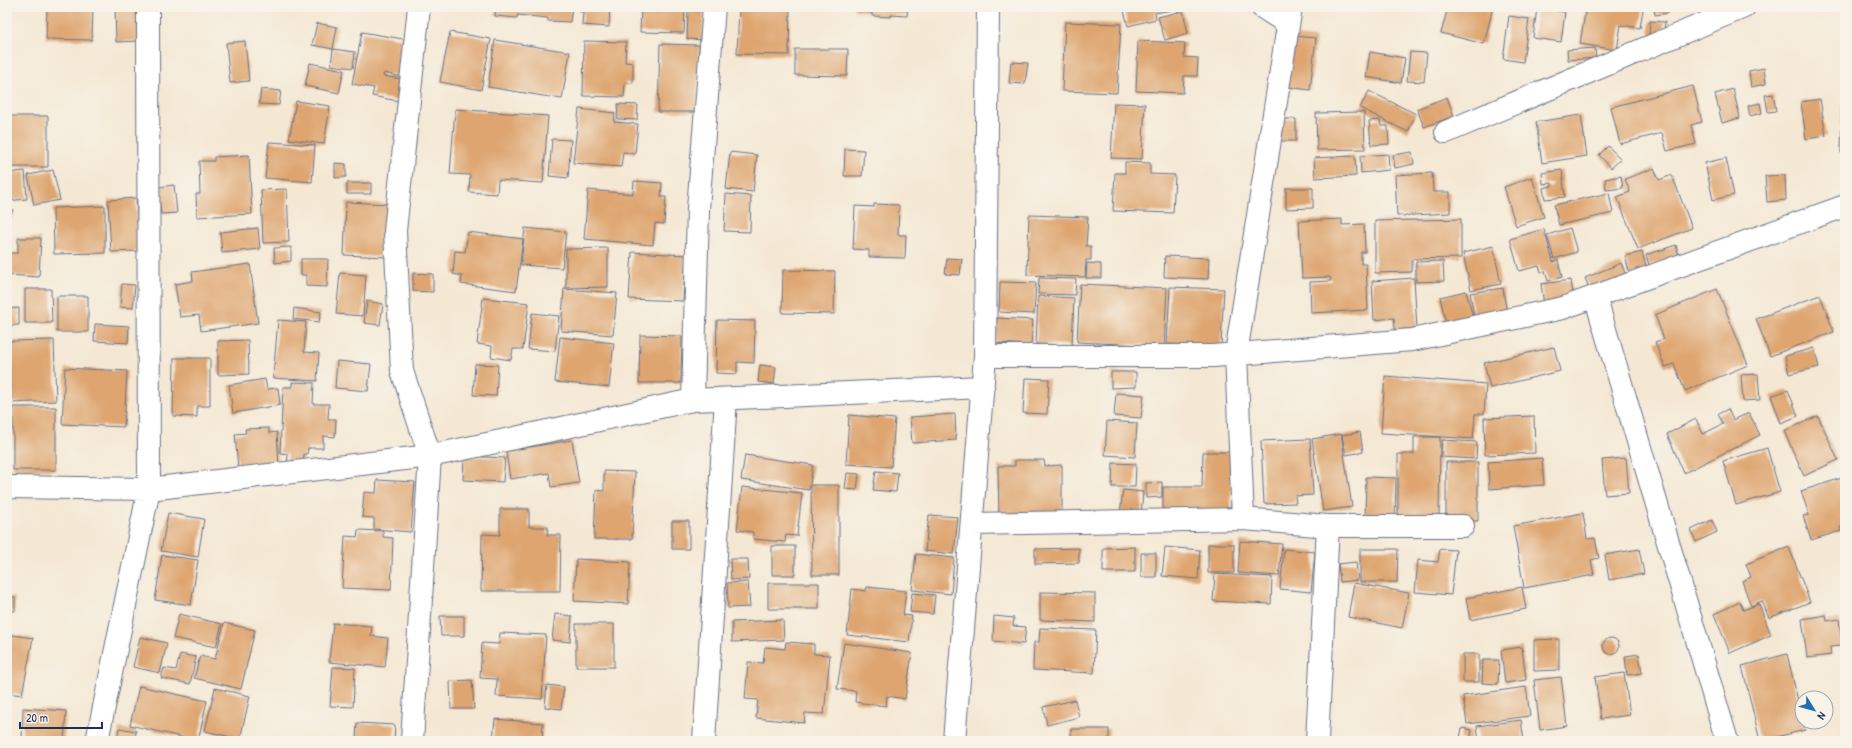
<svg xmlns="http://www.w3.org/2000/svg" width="1852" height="748" viewBox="0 0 1852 748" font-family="'Patrick Hand',sans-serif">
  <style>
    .building { fill: #dea56f }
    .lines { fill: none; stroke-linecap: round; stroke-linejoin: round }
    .street-casing { stroke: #677087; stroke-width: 24 }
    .street { stroke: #fff; stroke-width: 22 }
  </style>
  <rect width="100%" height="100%" fill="#f7f3e8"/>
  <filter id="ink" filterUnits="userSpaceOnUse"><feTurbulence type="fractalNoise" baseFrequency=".025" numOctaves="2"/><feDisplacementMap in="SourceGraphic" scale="8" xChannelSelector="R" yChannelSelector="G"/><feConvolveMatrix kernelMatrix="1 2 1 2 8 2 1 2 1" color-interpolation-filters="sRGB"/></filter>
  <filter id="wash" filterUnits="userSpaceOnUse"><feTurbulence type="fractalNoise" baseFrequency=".012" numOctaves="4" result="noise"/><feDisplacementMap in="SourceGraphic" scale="16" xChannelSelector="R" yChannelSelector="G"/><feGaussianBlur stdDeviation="0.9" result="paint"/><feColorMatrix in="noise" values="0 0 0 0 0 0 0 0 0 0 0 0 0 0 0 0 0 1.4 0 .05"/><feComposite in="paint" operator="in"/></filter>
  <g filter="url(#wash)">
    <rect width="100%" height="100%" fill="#f4e8d4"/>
    <g id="blocks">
      <path class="building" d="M47 7H93L92 40 46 39Z
        M115 7H139L140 41 116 42Z
        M496 7H572L570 22 548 21V18L517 15V18L495 16Z
        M579 7H610L609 27 582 25 583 12 579 11Z
        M641 7H685L684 33 640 32Z
        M739 7H790L789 55 737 54Z
        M855 7H908L907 16 891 15V17L872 16V13L854 11Z
        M1123 7H1176L1177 9 1155 13 1156 19 1128 26Z
        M1448 7H1493L1484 44 1441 33Z
        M1586 7H1628L1643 9 1640 28 1621 25 1617 50 1580 44Z
        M1654 7H1667L1668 13 1655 15Z
        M1537 8 1565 12 1561 42 1533 38Z
        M688 11H704L703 40 687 39Z
        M1183 11 1188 33 1165 40 1158 17Z
        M1509 16 1529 19 1523 62 1503 59Z
        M1650 21 1665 22 1662 50 1648 49Z
        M1065 22 1121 24 1117 93 1062 91Z
        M317 23 337 27 333 49 312 45Z
        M362 32 409 40 402 77 384 73 383 76 402 79 398 101 372 96 374 88 352 84Z
        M450 32 491 39 481 90 440 82Z
        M1294 36 1316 38 1310 90 1288 87Z
        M495 40 570 52 562 99 488 87Z
        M245 41 249 81 230 83 226 43Z
        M584 41 626 42 625 62 633 63V83H625L624 97 583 96Z
        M1138 41 1185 43 1184 57 1198 58 1197 76H1184L1183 93 1136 91Z
        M660 44 699 45 697 112H658Z
        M1595 48 1596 58 1568 60 1567 50Z
        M333 49 355 52 353 68 331 65Z
        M795 49H848L847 76 795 75Z
        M1370 52 1405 58 1401 83 1366 77Z
        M1410 52 1427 53 1424 82 1407 81Z
        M1011 62 1028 63 1025 84 1009 83Z
        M310 63 344 70 339 93 305 86Z
        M1764 68 1766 84 1751 87 1749 71Z
        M1693 86 1702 122 1691 125 1696 144 1667 151 1662 133 1620 144 1611 107Z
        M261 89 281 91 279 105 259 104Z
        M1733 89 1740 118 1722 123 1715 94Z
        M1369 91 1416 114 1408 132 1360 108Z
        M1773 94 1776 111 1768 112 1765 95Z
        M1447 97 1454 116 1424 127 1417 109Z
        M1820 99 1826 136 1806 139 1801 102Z
        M296 101 330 106 324 144 289 139Z
        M1114 103 1145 104 1142 159 1111 158Z
        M1760 103 1762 113 1750 116 1748 106Z
        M618 104 638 105 637 120 617 119Z
        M1842 105H1845V153H1841Z
        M455 109 548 116 543 183 498 180 497 194 469 192 470 175 450 174Z
        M579 109 615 113 614 122 638 124 635 154 623 152 621 167 573 163Z
        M1364 112 1365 149 1317 150 1316 113Z
        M1581 115 1587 156 1542 163 1536 122Z
        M7 116H48V167H7Z
        M1279 119H1296V141H1279Z
        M1380 120 1381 126H1388L1389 144 1371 145 1369 121Z
        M552 139 571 140 568 178 549 176Z
        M269 142 315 145 312 182 265 178Z
        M1608 146 1621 159 1611 168 1599 155Z
        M845 149 864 150 862 176H844Z
        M730 152 757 155 753 192 726 189Z
        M1412 152 1414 164 1395 168 1393 155Z
        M1388 154 1389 170 1361 173 1360 156Z
        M249 155 252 214 197 217 196 194H200L199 161H214V157Z
        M1355 156 1356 176 1315 178 1314 158Z
        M1726 158 1734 195 1713 200 1705 163Z
        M1125 162 1150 163V174L1175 175 1173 213 1113 211 1115 173H1125Z
        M335 163 346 164V177L335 178Z
        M1654 168 1659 180 1672 175 1692 228 1638 249 1617 197 1630 192 1625 179Z
        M53 170 60 200 34 205 28 175Z
        M1562 170 1565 197 1545 199 1543 188 1552 186V183L1543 184 1542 173Z
        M25 171 27 199 7 201V173Z
        M1432 173 1433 192H1450V213L1397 216 1395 175Z
        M1785 175 1786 200 1767 202 1765 176Z
        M1621 176 1623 188 1606 190 1605 179Z
        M1532 177 1544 217 1516 226 1504 187Z
        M634 181 662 183 661 197H666L664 224 655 223 653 245 584 239 588 190 633 194Z
        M347 183H371V194H347Z
        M174 185 177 213 161 214 158 187Z
        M1286 188H1313V208L1286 209Z
        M287 189 289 242 263 243 261 190Z
        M1609 193 1613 213 1559 225 1554 205Z
        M726 194 751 196 750 232 724 231Z
        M136 198 139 251 111 252 108 200Z
        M346 202 389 204 386 257 344 255Z
        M874 204 899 205 898 235H906L905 258 869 257V250L853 249 855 206 874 207Z
        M105 206V253L54 254 53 208Z
        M7 207 13 210 7 222Z
        M1029 215 1088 217 1086 246H1091V260H1086L1085 277 1027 275Z
        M1342 219V225L1364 224 1365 252H1361V264H1366L1368 310 1311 313 1310 282 1331 281 1330 277 1302 278 1299 221Z
        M1461 219V258L1412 259V272L1375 273V221Z
        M258 228 260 249 222 253 220 232Z
        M525 228 566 232 562 268 521 265Z
        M1570 228 1577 252 1554 259 1547 235Z
        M1544 229 1553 262 1558 260 1562 277 1548 281 1545 271 1541 272 1539 266 1519 271 1510 239Z
        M468 232 523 239 516 291 461 284 462 276 453 274 455 251 465 252Z
        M18 238H41L39 277 7 275V253H18Z
        M1676 245 1679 256 1649 265 1646 255Z
        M1493 246 1501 284 1471 290 1463 253Z
        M291 247V261L275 263 274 248Z
        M608 248V287L566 288V249Z
        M632 252 686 255 683 301 629 299Z
        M1642 252 1647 270 1630 275 1625 256Z
        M1165 256 1209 258 1208 279 1164 277Z
        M947 258 962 259 960 275 945 274Z
        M301 259H328L327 287 306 286V275H301Z
        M1443 261 1444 281 1416 282V262Z
        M1087 263 1101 264V278H1086Z
        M1621 263 1627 278 1591 293 1585 278Z
        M250 264 258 323 201 331 199 315 180 317 175 284 193 281 192 272Z
        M783 270 835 271 834 314 782 313Z
        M340 273 366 275 363 316 336 314Z
        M413 273 433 274V292L413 291Z
        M1039 278 1076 279 1075 295 1038 294Z
        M1414 278 1417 328 1395 330 1394 318 1374 320 1372 281Z
        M1571 280 1574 301 1544 305 1541 284Z
        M1000 282 1036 283 1034 314 999 312Z
        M122 284 135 285 133 308 120 307Z
        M1080 284 1167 288 1164 346 1077 342Z
        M1170 287 1224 289 1221 346 1167 344Z
        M1503 288 1507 315 1475 321 1470 293Z
        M25 289H51L52 323H25Z
        M564 289 617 293 613 335 561 331Z
        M1717 289 1748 365 1685 391 1674 364 1665 367 1655 342 1664 339 1655 315Z
        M1466 291 1474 321 1447 328 1440 297Z
        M1820 295 1834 332 1770 356 1756 319Z
        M57 296H88V332H57Z
        M1038 296 1074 298 1072 345 1036 344Z
        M483 298 529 303 523 349H513L511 360 491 357 492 346 477 344Z
        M367 301 383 304 380 325 364 323Z
        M19 308V325L7 326V309Z
        M294 308 321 312 319 322 293 319Z
        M532 313 559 316 555 351 528 349Z
        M997 318 1033 320 1031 345 995 343Z
        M278 320 306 322 304 352 319 353 317 381 273 378Z
        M717 320 755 321 754 363 737 362V374L716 373Z
        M95 324 129 326 128 343 94 341Z
        M640 335 682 336 681 383H639Z
        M560 337 614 343 609 387 555 382Z
        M54 340 56 401 11 403 9 341Z
        M248 340 249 374 218 375V341Z
        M1554 347 1560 371 1490 388 1484 363Z
        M1814 348 1819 367 1789 374 1785 356Z
        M174 358H210V406H197V417L173 416Z
        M337 361 371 364 368 391 335 388Z
        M475 364 498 365 496 396 473 395Z
        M760 365 776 367 774 384 758 382Z
        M65 368 127 371 124 427 62 424Z
        M1111 372H1136V387L1111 388Z
        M1758 374 1760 400 1743 401 1741 375Z
        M1385 376 1486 384 1484 414H1475L1473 439 1381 433Z
        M1025 378 1049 379 1047 414 1023 413Z
        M265 379 267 389 278 388 280 405 233 413 229 385Z
        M292 382 314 383 313 404H329L328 419H336L335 437 323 436V448H308L307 454H304L303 466H287L288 454 280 453 283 387H292Z
        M1788 390 1798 416 1781 423 1771 396Z
        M1116 393 1144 395 1141 418 1114 416Z
        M13 407H56V470H13Z
        M1728 409 1733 420 1749 413 1760 435 1684 473 1667 434 1696 419 1703 434 1723 424 1718 414Z
        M955 414 956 440 912 443 910 417Z
        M849 415 895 419 891 467 846 464Z
        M1534 416 1535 453 1485 455 1484 418Z
        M1818 416 1838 460 1804 476 1784 431Z
        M1107 421 1137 423 1135 457 1105 455Z
        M269 428V433L277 432 279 466 238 468 235 434 246 433 245 429Z
        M1360 432 1363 452 1346 455 1342 435Z
        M1341 434 1352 507 1323 511 1312 439Z
        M1414 437H1440L1439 521H1398V454H1414Z
        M1310 439 1313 495 1295 496 1296 503 1264 504 1261 441Z
        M572 440 579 483 551 487 549 473 510 479 506 451Z
        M1442 440 1477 442 1476 459 1441 457Z
        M1767 448 1780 492 1736 505 1723 461Z
        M1203 452H1232L1231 517H1163V487H1202Z
        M745 455 813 465 809 490 741 480Z
        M464 456 505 458 503 482 463 480Z
        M1542 458 1544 485 1489 489 1488 462Z
        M1626 458 1629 493 1605 495 1602 460Z
        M1015 460H1044L1045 466 1062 465V517L999 518 998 466H1015Z
        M1446 462H1478V521H1446Z
        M1113 463 1136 464 1135 487H1112Z
        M604 471 635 472 632 539H594L596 490 604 491Z
        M876 471 898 473 896 492 873 490Z
        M847 473 859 474 857 490 845 489Z
        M1366 477 1396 478 1395 520H1365Z
        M1845 477V526L1840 527 1841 531 1811 540 1803 516 1809 515 1801 491Z
        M377 480 415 482 411 532 374 529V518L362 517 364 492 376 493Z
        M1162 482V497L1146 498V483Z
        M811 485H839V575H812Z
        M742 487 802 493 797 536 786 535 785 542 753 539V532L737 530Z
        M1123 490 1143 492 1141 516 1120 514Z
        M500 509H529V527H548L547 535H561L560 591H481L482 534 500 535Z
        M168 513 204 519 198 557 161 551Z
        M1583 513 1587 539 1595 538 1599 558 1591 560 1594 575 1524 588 1513 526Z
        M929 515 958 517 954 554 925 551Z
        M1712 520 1717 532 1696 542 1691 530Z
        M672 521H689V549H672Z
        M358 530 383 531V537L393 538 391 590 342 588 345 536 357 537Z
        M1240 541 1282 544 1279 576 1238 573Z
        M1208 544H1234V573H1208Z
        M772 546H795V575H772Z
        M1135 547V572H1103V548Z
        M1165 547 1200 550 1198 579 1162 576Z
        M1789 547 1810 602 1769 618 1762 601 1751 606 1742 581 1751 577 1746 564Z
        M1079 548V563L1035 564V549Z
        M1284 549 1315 552 1311 592 1280 589Z
        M1360 549H1398L1397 582H1360Z
        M1440 549 1456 550 1451 595 1415 592 1418 560 1438 562Z
        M1639 549 1644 574 1609 580 1605 555Z
        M1141 553H1156V577H1141Z
        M916 554 954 558 951 594 912 590Z
        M162 555 198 560 191 605 155 600Z
        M576 559 630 562 628 604 574 601Z
        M730 559H748L749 579 731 580Z
        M1356 562 1358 580 1340 582 1338 564Z
        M1215 574 1272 577 1271 604 1213 601Z
        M748 582 750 607 728 608 727 583Z
        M768 583H819V609H768Z
        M1354 583 1409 593 1402 628 1348 617Z
        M867 587 906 591 903 615 912 616 909 642 847 635 852 589 866 591Z
        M1522 587 1526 609 1470 620 1466 598Z
        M1040 592 1095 593V622L1040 620Z
        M912 593 935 595 933 614 910 612Z
        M7 597H15V611H7Z
        M1740 602 1743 610 1759 604 1771 635 1730 653 1714 614Z
        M179 614 222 624 216 647 173 638Z
        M555 614 572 616 570 642 552 640Z
        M1826 615 1827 621 1839 619 1842 646 1830 647 1831 655 1807 658 1802 619Z
        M440 616H464V636H441Z
        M994 616 1014 618 1013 626 1026 627 1024 644 993 641Z
        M783 620 784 640 732 642V622Z
        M224 623 255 630 241 689 194 678 200 656 215 659Z
        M333 623 372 626 371 636 388 638 385 667 329 662Z
        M576 624H614V667H576Z
        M1040 628 1096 630 1094 673 1033 670 1034 642H1039Z
        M500 633 546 635 542 699 496 696 497 679 480 678 482 643 499 644Z
        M7 634 33 638 22 695 7 693Z
        M140 637 167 643 160 673 133 667Z
        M1603 646a8 8 0 1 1 16 0a8 8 0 1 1-16 0Z
        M1559 639V670L1534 671V640Z
        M786 642 814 644V654L830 655 824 714 805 713 804 723 756 718 758 700 745 699 748 662 763 663 765 647 785 649Z
        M844 643 912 653 905 699 887 696 886 706 855 702 856 691 837 689Z
        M1522 647 1526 680 1505 683 1501 650Z
        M180 654 196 657 190 684 161 678 164 668 176 670Z
        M1463 654H1479V682H1463Z
        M1639 654 1642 673 1627 675 1625 656Z
        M1787 654 1805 730 1760 741 1742 666Z
        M1483 660H1499L1498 684 1482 683Z
        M333 667 355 668 353 707 330 706Z
        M1624 673 1630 715 1601 719 1595 677Z
        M1561 677 1567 726 1540 730 1534 680Z
        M472 680 474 709H451L450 681Z
        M547 685 564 687 561 709 545 707Z
        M139 686 207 701 198 741 130 725Z
        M1526 687 1530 716 1467 724 1463 696Z
        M215 688 250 696 240 739 205 731Z
        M1075 700 1079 717 1047 725 1043 707Z
        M23 708 66 711 64 741H22Z
        M495 719 543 723 542 741H478V738L493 739Z
        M1521 720 1524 741H1479L1477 726Z
        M357 723 395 725 394 740 356 739Z
        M119 728 136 731 135 741H117Z
        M1462 728 1472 730 1470 741 1460 739Z
        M1071 729H1109V741H1071Z"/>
    </g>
  </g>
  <g filter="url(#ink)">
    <use href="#blocks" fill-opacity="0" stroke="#677087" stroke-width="1"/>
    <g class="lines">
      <defs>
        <path id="street" d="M1262 7 1288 24
          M1446 132 1744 7
          M1595 296 1727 741
          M985 356H1213L1412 340 1563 308 1845 206
          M693 400 698 209 714 7
          M7 487 149 489 430 456 693 400 983 387
          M1243 519 1236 354 1291 7
          M972 524 1243 519 1328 526H1463
          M97 741 149 489 148 7
          M412 741 430 456 402 371 395 231 419 7
          M704 741 726 399
          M954 741 985 356 988 7
          M1317 741 1328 526"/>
      </defs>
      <use href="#street" class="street-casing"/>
      <use href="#street" class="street"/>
    </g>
  </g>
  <rect width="1852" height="748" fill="none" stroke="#f7f3e8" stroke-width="24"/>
  <g transform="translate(1814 710) rotate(127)"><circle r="19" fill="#f7f3e8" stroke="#9fa5b1"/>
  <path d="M0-3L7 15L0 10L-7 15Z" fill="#1f6fb2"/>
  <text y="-6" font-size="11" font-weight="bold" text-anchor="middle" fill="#1b2f5e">N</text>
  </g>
  <path d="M20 722v6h82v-6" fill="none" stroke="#1b2f5e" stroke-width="2"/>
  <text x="26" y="722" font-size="12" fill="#1b2f5e" stroke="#f7f3e8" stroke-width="3" paint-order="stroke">20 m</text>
</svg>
